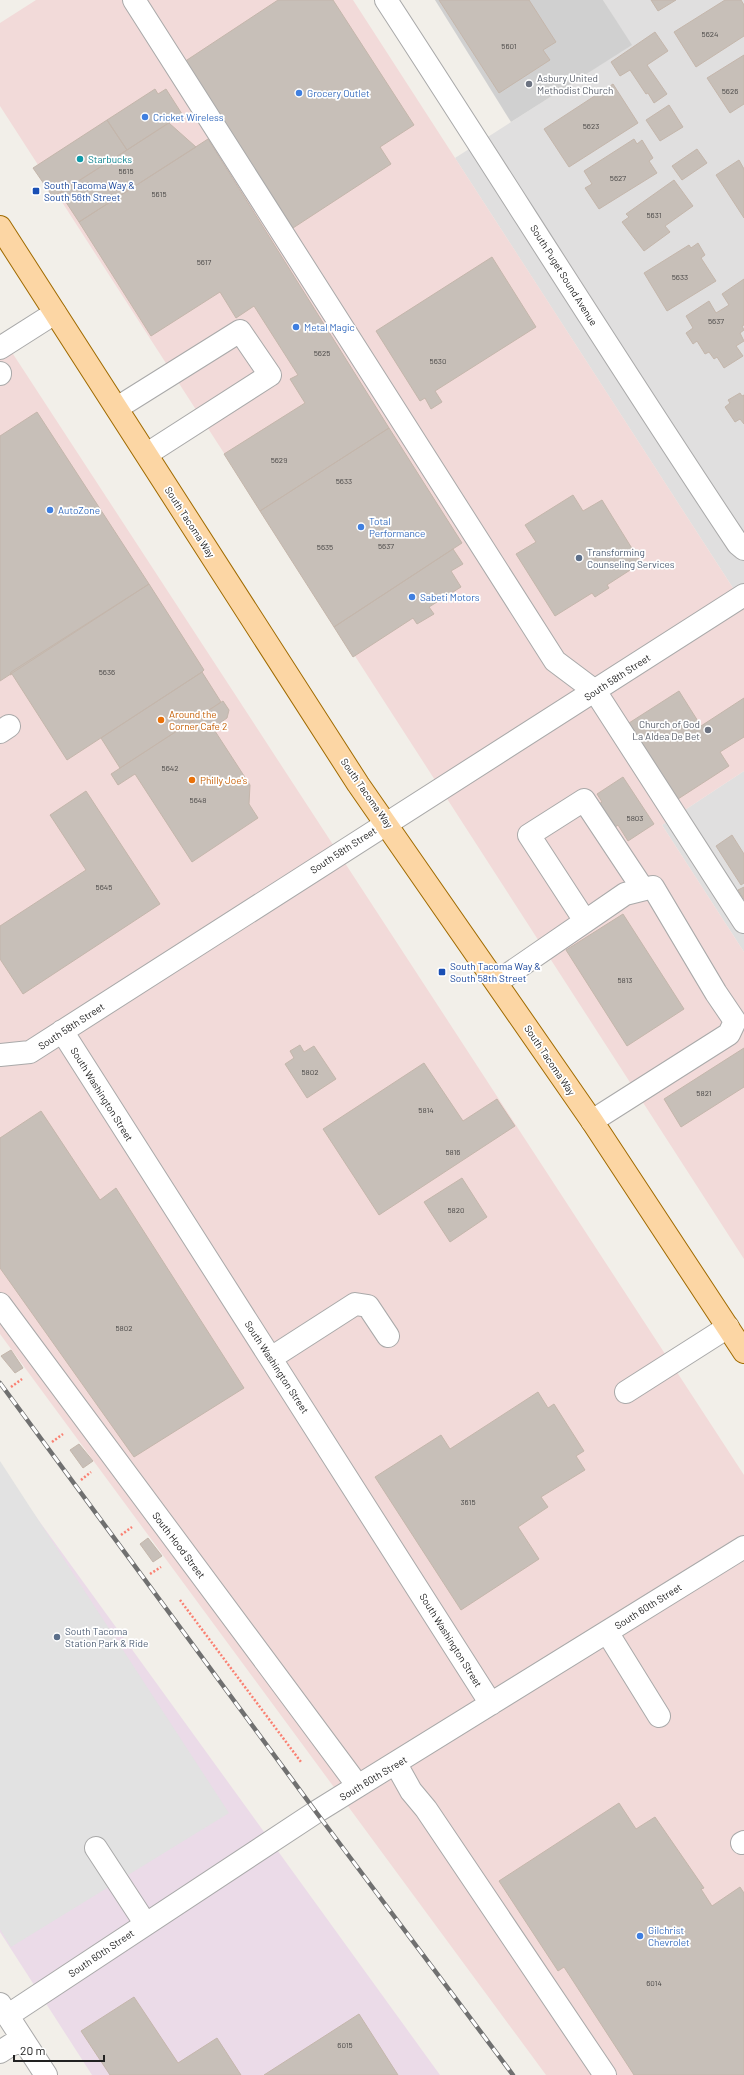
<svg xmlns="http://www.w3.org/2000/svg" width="744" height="2075" viewBox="0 0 744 2075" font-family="Barlow,sans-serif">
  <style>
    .residential { fill: #e0dfdf }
    .commercial { fill: #f2dad9 }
    .industrial { fill: #ebdbe8 }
    .religious { fill: #d0d0d0 }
    .parking { fill: #e2e2e2 }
    .building { fill: #c7bfb8; stroke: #c4b6ab }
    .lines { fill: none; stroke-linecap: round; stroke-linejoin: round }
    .minor-casing { stroke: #a9a9a9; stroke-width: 24 }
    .major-casing { stroke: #a06b00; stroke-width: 24 }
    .path { stroke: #fa8072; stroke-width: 2.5; stroke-dasharray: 2 2; stroke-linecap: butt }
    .minor { stroke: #fff; stroke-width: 22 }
    .major { stroke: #fcd6a4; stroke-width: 22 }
    .rail-casing { stroke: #707070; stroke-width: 4.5 }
    .rail { stroke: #fff; stroke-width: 3; stroke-dasharray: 9; stroke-linecap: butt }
    .worship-dot { fill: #6b7280; stroke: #fff; stroke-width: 1.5 }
    .shop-dot { fill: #3f7fe0; stroke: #fff; stroke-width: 1.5 }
    .culture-dot { fill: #0f9aa8; stroke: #fff; stroke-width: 1.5 }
    .transit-dot { fill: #1a4fb4; stroke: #fff; stroke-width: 1.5 }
    .service-dot { fill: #5c6f8a; stroke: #fff; stroke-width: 1.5 }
    .food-dot { fill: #e8710a; stroke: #fff; stroke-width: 1.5 }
    .labels { text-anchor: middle; stroke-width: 3.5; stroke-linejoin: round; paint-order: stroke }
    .number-label { font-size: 8px; fill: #4b4948 }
    .worship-label { font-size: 10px; fill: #5b616d; stroke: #fff; text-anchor: start }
    .shop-label { font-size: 10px; fill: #366cbe; stroke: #fff; text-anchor: start }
    .culture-label { font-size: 10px; fill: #0d838f; stroke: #fff; text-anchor: start }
    .transit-label { font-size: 10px; fill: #164399; stroke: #fff; text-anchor: start }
    .street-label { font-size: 10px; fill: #222; stroke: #fff }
    .service-label { font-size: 10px; fill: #4e5e75; stroke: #fff; text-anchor: start }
    .food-label { font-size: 10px; fill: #c56008; stroke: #fff; text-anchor: start }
  </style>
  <rect width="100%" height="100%" fill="#f2efe9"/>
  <path class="residential" d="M603 0H744V605L455 158 631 45Z
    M744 771V952L662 825Z"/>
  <path class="commercial" d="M36 0H353L744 605V771L662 825 744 952V1259L0 106V23Z
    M0 334 744 1475V2075H546L0 1334Z"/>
  <path class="industrial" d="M0 1467 440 2075H92L0 1932Z"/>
  <path class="religious" d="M435 0H603L632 45 511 122Z"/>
  <path class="parking" d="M0 1461 229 1813 11 1947 0 1929Z"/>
  <path class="building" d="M278 0H333L414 125 380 147 391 164 293 228 184 62Z
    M439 0H529L556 42 543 50 550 60 499 93Z
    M651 0H676L658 11Z
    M725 0H741L744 5V36L696 67 674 32Z
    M655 32 668 51 647 65 667 94 654 103 648 93 646 94 630 70 620 76 611 62Z
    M744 55V104L730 113 707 78Z
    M613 84 638 123 569 167 544 129Z
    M155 89 158 94 166 89 182 114 127 150 107 120Z
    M669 105 683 127 660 141 646 120Z
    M107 120 127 150 53 197 33 168Z
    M169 123 196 147 79 222 60 193Z
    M208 139 389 428 260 511 224 454 305 403 290 379 298 375 254 306 236 318 220 292 151 336 79 222Z
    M634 139 637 144 642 140 653 158 649 161 657 173 599 209 585 188 592 184 584 171Z
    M697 149 707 163 682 180 672 166Z
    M739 160 744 169V218L716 175Z
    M674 180 693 206 665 226 670 232 644 251 622 222 629 217 626 214Z
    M698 243 705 255 701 258 716 281 667 311 644 273 689 245 691 248Z
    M492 257 536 327 435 391 442 402 431 409 425 398 420 401 376 331Z
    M744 279V325L742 326 744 330 740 333 744 341 736 346 743 356 724 368 717 357 714 359 709 352 705 354 697 341 693 344 686 333 693 328 686 316 709 301 716 313 729 305 722 294Z
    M740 393 742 396 744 395V424L740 419 735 422 725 407 730 403 728 400Z
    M37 412 149 584 0 681V436Z
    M389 428 462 543 334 627 260 511Z
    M573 495 583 511 602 500 641 563 607 585 609 588 595 597 592 593 555 616 516 554 536 542 525 525Z
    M453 549 463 564 451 571 461 587 429 607 434 614 417 624 413 618 353 657 334 627Z
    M149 584 204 670 202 672 67 760 12 674 10 675 11 672Z
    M202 672 221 702 120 768 101 738Z
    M679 691 701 726 744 698V737L720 752 729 766 678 799 629 723Z
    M223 701 229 710 227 718 213 728 250 785 249 804 258 818 192 862 135 774 118 785 111 774Z
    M623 777 654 824 628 841 618 825 611 830 595 806 602 802 597 794Z
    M86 791 160 904 23 994 0 959V926L86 870 50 815Z
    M732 835 744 854V883L741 885 716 846Z
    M744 887V899L738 890Z
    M623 914 684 1009 627 1046 566 950Z
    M300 1045 304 1052 314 1046 336 1079 307 1098 285 1064 294 1058 290 1051Z
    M744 1048V1087L681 1127 664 1099Z
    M424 1063 463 1121 497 1099 515 1126 379 1215 323 1129Z
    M41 1111 100 1200 116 1188 244 1388 134 1457 0 1268V1138Z
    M462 1178 487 1217 450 1242 424 1202Z
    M11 1350 23 1368 15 1373 1 1356Z
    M538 1392 548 1408 554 1404 584 1451 576 1456 585 1470 541 1497 548 1507 518 1527 539 1559 461 1610 375 1477 441 1435 450 1449Z
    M79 1444 93 1461 83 1468 70 1450Z
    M148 1538 162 1556 153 1562 140 1544Z
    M619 1803 636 1829 655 1817 704 1888 701 1889 712 1906 740 1887 744 1893V2075H634L564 1967 558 1971 499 1881Z
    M134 1997 178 2063 217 2038 241 2075H110L81 2031Z
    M359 2014 398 2075H264Z"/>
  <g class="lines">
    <defs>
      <path id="minor" d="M134 0 555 661 595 691 744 922
        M386 0C504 181 618 364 738 544L744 549
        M0 348 55 313
        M0 373V374
        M117 408 240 331 270 375 147 454
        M0 732 9 726
        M585 921 529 835 584 800 643 889
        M497 982 625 894 653 887 716 993 735 1021 729 1034 592 1121
        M62 1031 491 1704
        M0 1055 30 1052 744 595
        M0 1304 358 1786
        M271 1358 355 1304 368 1306 388 1336
        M626 1392 728 1327
        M607 1632 659 1716
        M396 1764 411 1791 426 1809 605 2075
        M742 1843 744 1842
        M96 1848 145 1923
        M0 2004 46 2075
        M7 2016 316 1812 744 1547
        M0 2052 22 2038"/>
      <path id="major" d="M0 227 358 784 592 1121 744 1352"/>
    </defs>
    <use href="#minor" class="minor-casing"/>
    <use href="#major" class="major-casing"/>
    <path class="path" d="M11 1387 22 1379
      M52 1442 63 1434
      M81 1480 91 1472
      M121 1535 132 1527
      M150 1574 161 1567
      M180 1600 301 1762"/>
    <use href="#minor" class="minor"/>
    <use href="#major" class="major"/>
    <defs>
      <path id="rail" d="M0 1383 316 1812 513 2075"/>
    </defs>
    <use href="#rail" class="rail-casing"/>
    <use href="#rail" class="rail"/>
  </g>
  <g class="worship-dot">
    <circle cx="529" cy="84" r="4"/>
    <circle cx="708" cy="730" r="4"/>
  </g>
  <g class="shop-dot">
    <circle cx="299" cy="93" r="4"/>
    <circle cx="145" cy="117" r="4"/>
    <circle cx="296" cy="327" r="4"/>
    <circle cx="50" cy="510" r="4"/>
    <circle cx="361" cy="527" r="4"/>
    <circle cx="412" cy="597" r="4"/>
    <circle cx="640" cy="1936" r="4"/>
  </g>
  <circle class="culture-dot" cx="80" cy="159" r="4"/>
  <g class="transit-dot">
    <rect x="32" y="187" width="8" height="8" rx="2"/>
    <rect x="438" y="968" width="8" height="8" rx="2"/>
  </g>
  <g class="service-dot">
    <circle cx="579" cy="558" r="4"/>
    <circle cx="57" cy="1637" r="4"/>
  </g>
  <g class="food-dot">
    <circle cx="161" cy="720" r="4"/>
    <circle cx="192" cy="780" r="4"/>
  </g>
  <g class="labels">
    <g class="number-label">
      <text x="710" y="37">5624</text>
      <text x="509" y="49">5601</text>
      <text x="730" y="94">5626</text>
      <text x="591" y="129">5623</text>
      <text x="126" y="174">5615</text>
      <text x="618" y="181">5627</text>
      <text x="159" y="197">5615</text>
      <text x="654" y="218">5631</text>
      <text x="204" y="265">5617</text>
      <text x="680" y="280">5633</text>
      <text x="716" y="324">5637</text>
      <text x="322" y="356">5625</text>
      <text x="438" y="364">5630</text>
      <text x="279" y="463">5629</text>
      <text x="344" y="484">5633</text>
      <text x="386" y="549">5637</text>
      <text x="325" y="550">5635</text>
      <text x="107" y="675">5636</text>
      <text x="170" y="771">5642</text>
      <text x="198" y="803">5648</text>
      <text x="635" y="821">5803</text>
      <text x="104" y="890">5645</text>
      <text x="625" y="983">5813</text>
      <text x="310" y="1075">5802</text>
      <text x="704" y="1096">5821</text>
      <text x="426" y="1113">5814</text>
      <text x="453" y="1155">5816</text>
      <text x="456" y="1213">5820</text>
      <text x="124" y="1331">5802</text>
      <text x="468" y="1505">3615</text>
      <text x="654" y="1986">6014</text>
      <text x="345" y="2048">6015</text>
    </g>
    <g class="worship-label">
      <text x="537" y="82">Asbury United<tspan x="537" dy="12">Methodist Church</tspan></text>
      <text x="700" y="728" text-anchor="end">Church of God<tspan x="700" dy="12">La Aldea De Bet</tspan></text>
    </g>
    <g class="shop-label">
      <text x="307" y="97">Grocery Outlet</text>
      <text x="153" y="121">Cricket Wireless</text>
      <text x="304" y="331">Metal Magic</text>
      <text x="58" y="514">AutoZone</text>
      <text x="369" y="525">Total<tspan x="369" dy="12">Performance</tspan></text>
      <text x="420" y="601">Sabeti Motors</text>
      <text x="648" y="1934">Gilchrist<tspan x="648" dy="12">Chevrolet</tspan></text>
    </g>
    <g class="culture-label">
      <text x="88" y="163">Starbucks</text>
    </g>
    <g class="transit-label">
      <text x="44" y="189">South Tacoma Way &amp;<tspan x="44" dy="12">South 56th Street</tspan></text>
      <text x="450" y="970">South Tacoma Way &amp;<tspan x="450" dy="12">South 58th Street</tspan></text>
    </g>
    <g class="street-label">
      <text transform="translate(564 275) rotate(58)" y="4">South Puget Sound Avenue</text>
      <text transform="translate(190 522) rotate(57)" y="4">South Tacoma Way</text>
      <text transform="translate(617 677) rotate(-33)" y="4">South 58th Street</text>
      <text transform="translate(367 793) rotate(55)" y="4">South Tacoma Way</text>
      <text transform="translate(343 850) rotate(-33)" y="4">South 58th Street</text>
      <text transform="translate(71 1026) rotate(-33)" y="4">South 58th Street</text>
      <text transform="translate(550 1060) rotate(56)" y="4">South Tacoma Way</text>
      <text transform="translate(102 1094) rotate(58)" y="4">South Washington Street</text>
      <text transform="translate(277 1367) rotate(57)" y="4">South Washington Street</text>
      <text transform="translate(179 1545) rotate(53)" y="4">South Hood Street</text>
      <text transform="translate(648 1606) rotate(-32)" y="4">South 60th Street</text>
      <text transform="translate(451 1640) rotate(58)" y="4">South Washington Street</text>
      <text transform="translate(373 1778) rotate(-31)" y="4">South 60th Street</text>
      <text transform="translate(101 1953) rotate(-34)" y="4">South 60th Street</text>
    </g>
    <g class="service-label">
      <text x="587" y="556">Transforming<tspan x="587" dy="12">Counseling Services</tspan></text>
      <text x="65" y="1635">South Tacoma<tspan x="65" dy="12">Station Park &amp; Ride</tspan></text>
    </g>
    <g class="food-label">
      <text x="169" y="718">Around the<tspan x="169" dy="12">Corner Cafe 2</tspan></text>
      <text x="200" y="784">Philly Joe's</text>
    </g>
  </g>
  <path d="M14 2055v6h90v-6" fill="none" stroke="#222222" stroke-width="2"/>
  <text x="20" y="2055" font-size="12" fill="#222222" stroke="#ffffff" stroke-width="3" paint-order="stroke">20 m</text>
</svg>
